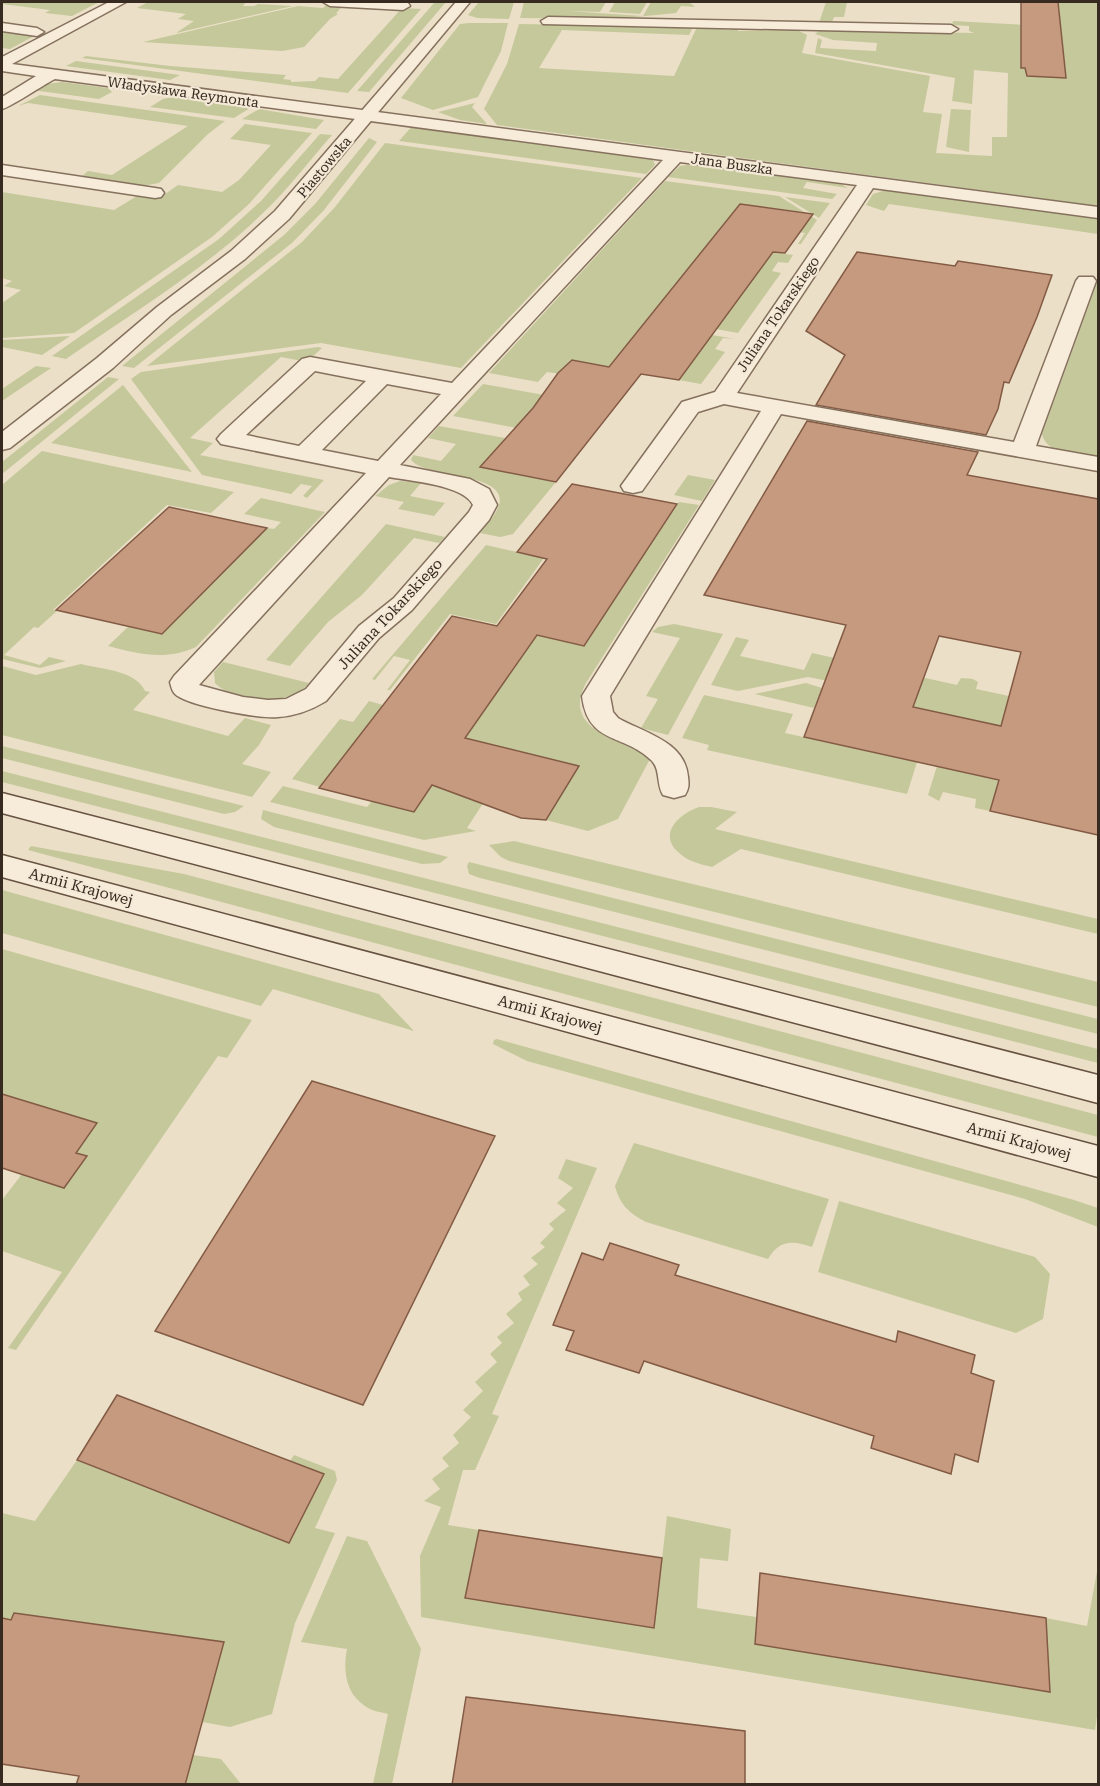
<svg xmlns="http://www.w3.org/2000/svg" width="1100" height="1786" viewBox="0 0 1100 1786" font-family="'Roboto Serif',serif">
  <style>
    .green { fill: #c5c89b }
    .building { fill: #c69a7f; stroke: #835b45; stroke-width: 1.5; fill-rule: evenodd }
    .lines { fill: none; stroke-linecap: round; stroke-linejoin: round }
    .minor-casing { stroke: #85715d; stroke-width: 3 }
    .tertiary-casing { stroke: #85715d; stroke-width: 3 }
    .secondary-casing { stroke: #675241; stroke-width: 3 }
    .minor { fill: #f6ecd9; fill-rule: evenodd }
    .tertiary { fill: #f6ecd9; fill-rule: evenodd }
    .secondary { fill: #f6ecd9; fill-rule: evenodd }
    .labels { text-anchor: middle; stroke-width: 4.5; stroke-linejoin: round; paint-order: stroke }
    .far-street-label { font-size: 14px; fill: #372a20; stroke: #f3e9d6 }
    .street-label { font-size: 15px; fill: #372a20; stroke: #f3e9d6 }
  </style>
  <rect width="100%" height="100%" fill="#ebdfc7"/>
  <path class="green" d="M2 2H99L72 16 45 13 50 10 2 4Z
    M148 2 245 3 243 6H254L258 4 293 6 176 33 194 21 178 19 186 14 137 8Z
    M435 2H446L369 92 357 91Z
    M479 2H514L509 19 477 18 468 15Z
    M524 2H606L600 12 567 11 643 16 651 2H689L695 7 681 6 676 13 615 19 520 18Z
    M615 2H647L640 14 609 12Z
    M826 2H847L844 17H834L832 22 819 23Z
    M1026 2H1098V206L497 125 484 109 507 64 519 24 693 27 689 35 562 30 539 68 674 76 697 27 730 30V28H737L738 31 797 30 807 35 802 53 930 76 923 112 942 114 936 153 992 156V137H1007L1008 73 974 70 972 104 952 101 955 78 815 53 818 38 822 40 820 48 876 51 877 43 833 40 815 34 820 30 974 33 969 31V26L952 25 953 21 1027 25Z
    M326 5 385 10 342 7 336 13 338 14 330 19 304 47 282 51 143 42 298 6 323 8Z
    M402 8 421 9 348 93 82 58 86 56 170 66 286 75 283 79 291 80V82L315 81 319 77 338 79Z
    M469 23H508L501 51 478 97 433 110 401 98 460 24Z
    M2 29 31 33 36 35 10 49 2 48Z
    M76 61 180 75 170 80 66 66Z
    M62 82 108 88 112 92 99 99 32 90 46 84Z
    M40 95 225 121 208 134 159 183 142 186 81 177 88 171 112 175 188 126 28 103 18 106Z
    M173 97 250 108 234 118 150 107 163 99Z
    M475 103 472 107 487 124 460 120 438 112Z
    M259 109 324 120 316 129 242 119Z
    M951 109 971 110 969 152 946 147Z
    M245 124 312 133 249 204 212 237 74 333 2 338V303L21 290 4 286 12 281 2 278V192L114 210 137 196 158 199 178 185 222 192 239 180 271 145 230 139Z
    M413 125 652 158 655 165 646 174 399 141Z
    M320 134 332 135C310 160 289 188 265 211 206 269 134 312 66 359L52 356 219 239 261 201Z
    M369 138 377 142 324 210 292 243 134 368 122 366 284 235 315 204Z
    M385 143 642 178 461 368 321 343 147 366 302 242 335 207Z
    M701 163 837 182 848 188 807 182 803 188 837 194 832 199 668 177 680 166Z
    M665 181 779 196 817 220 801 244H798L805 233 791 231 803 212 740 204 609 367 572 360 561 374 547 372 538 382 489 373Z
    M886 190 1098 217V234L889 204 884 211 866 205 873 194Z
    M785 197 830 203 819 218Z
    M773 252 793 255 788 263 778 262 772 271 781 273 738 333 716 329Z
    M1098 280V458C1081 455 1046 455 1042 434Z
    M712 335 735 339 723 338 715 349 725 352 701 384 679 380Z
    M70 336 42 355 2 347V340Z
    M318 347 322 348 311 358 307 357 302 361 281 357 190 438 213 443 200 455 324 480 307 498 303 496 312 486 301 484 291 494 202 475 131 379 141 372Z
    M36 366 51 368 2 401V389Z
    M108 377 119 379 2 474V462Z
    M483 384 544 395 517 428 453 416Z
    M123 385 192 472 51 443Z
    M439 426 505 438 481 467 556 482 513 534 500 537 480 533C485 526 493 518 497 510 517 471 427 480 411 460L413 455 441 461 456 444 428 438Z
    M42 451 234 492 211 513 167 505 53 610 57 611 38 628 34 627 4 655 40 665 49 657 66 661 40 668 2 659V485Z
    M688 475 715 480 702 501 674 495Z
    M400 481 421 483 410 496 445 503 434 516 398 509 404 502 375 496 389 485Z
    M261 498 325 512 196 647C166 661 139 654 108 646L129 626 162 634 267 528 274 529 281 522 244 514Z
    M679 502 699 505 586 683C560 732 625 739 650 759L618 819 588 831 546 820 578 766 517 751 467 828 476 831 424 840 270 802 283 786 367 807 372 801 414 812 538 633 545 637 584 646Z
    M386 524 445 537 439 543 414 538 362 595 328 622 290 666 266 660Z
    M486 545 544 558 496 624 450 614 390 690H387L410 660 394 656 375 680 372 679Z
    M674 624 723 634 668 735 641 728 658 699 646 696 680 638 652 632 658 627Z
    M736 637 749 640 740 656 804 670 812 653 957 685 961 678 973 679 978 682 976 689 1009 696 1016 672 1091 745 881 701 883 692 808 677 738 691 711 685Z
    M223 662 309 683C291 707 234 704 215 683L214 672Z
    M81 664C100 669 136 670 145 691L150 692 133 710 228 736 245 718 271 725 259 745 242 764 271 772 252 797 2 735V666L36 675Z
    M806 683 822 688 814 708 755 694Z
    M704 695 793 714 785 733 917 762 907 794 707 750 709 745 682 738Z
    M369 701 383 705 320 787 292 779 340 719 353 722Z
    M2 746 244 806 235 812 224 814 2 758Z
    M937 766 1024 785 990 811 975 808 976 799 943 792 939 801 928 795Z
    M2 771 1098 1049V1063L2 782Z
    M699 807H711L737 812 715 829 1098 919V934L741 849 712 867C699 864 687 861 678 852 657 833 681 813 699 807Z
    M263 810 448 857 440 863 422 864 274 827 261 819Z
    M514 841 1098 982V1007L509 861 501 857 489 845Z
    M31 846 184 874 1098 1115V1137L28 850Z
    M469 862 1098 1019V1034L480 878 469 874 467 866Z
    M2 890 379 994 414 1031 273 989 261 1006 2 933Z
    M2 949 252 1020 227 1058 218 1056 16 1350 8 1348 62 1272 2 1251V1200L22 1174 64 1188 86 1157 76 1153 96 1124 2 1094Z
    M497 1039 1074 1200 1098 1208V1227L1025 1199 527 1061 493 1044 494 1040Z
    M634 1143 829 1199 812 1247C792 1240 779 1240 768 1259L646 1222C629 1213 620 1205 615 1186Z
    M566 1159 597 1168 492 1414 499 1416 475 1470H463L448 1525 479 1530 465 1598 654 1628 667 1516 731 1529 728 1561 700 1558 697 1608 756 1617 755 1644 1049 1692 1046 1618 1087 1626 1098 1566V1709L1095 1730 421 1617 420 1556 441 1507 424 1501 440 1489 432 1479 449 1466 442 1458 459 1443 453 1435 471 1417 463 1410 483 1391 475 1382 497 1362 490 1354 502 1343 497 1337 514 1323 506 1314 522 1300 518 1293 530 1285 523 1276 538 1264 531 1258 545 1247 540 1243 554 1229 549 1224 566 1210 557 1203 573 1188 558 1178Z
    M839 1201 1035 1257 1050 1274 1043 1319 1016 1333 818 1272Z
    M294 1455 335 1471 337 1480 315 1528 335 1533 295 1623 272 1714 230 1727 202 1722 224 1642 14 1613 11 1620 2 1618V1513L35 1521 77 1460 289 1543 324 1475 290 1461Z
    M347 1536 367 1541 421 1649 392 1784H373L388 1714C381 1712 371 1711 365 1706 345 1693 343 1670 347 1649L301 1642Z
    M193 1755 221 1759 241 1784H184Z"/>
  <path class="building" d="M1021 2H1058L1066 78 1027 76 1025 68H1021Z
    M740 204 813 214 785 253 773 252 679 380 641 374 556 482 480 467 533 408 558 373 572 360 609 367Z
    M857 252 955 266 958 261 1052 275 1037 317 1009 383 1004 382 998 409 986 435 816 405 845 355 806 331Z
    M807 421 978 452 967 475 1098 499V835L990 811 999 780 804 737 846 625 704 595ZM939 636 1021 652 1001 726 913 707Z
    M572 484 677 504 584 646 537 635 465 738 579 766 546 820 521 818 432 785 414 812 319 788 452 616 497 626 547 559 517 552Z
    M169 507 267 528 162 634 56 610Z
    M312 1081 495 1136 363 1405 155 1331Z
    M2 1094 97 1123 76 1153 87 1156 64 1188 2 1168Z
    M610 1243 679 1265 675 1275 896 1342 898 1331 975 1355 971 1373 994 1381 978 1462 955 1454 951 1474 871 1448 874 1436 644 1361 639 1373 566 1350 574 1331 553 1325 582 1253 603 1260Z
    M117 1395 324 1474 289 1543 77 1460Z
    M479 1530 662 1558 654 1628 465 1598Z
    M760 1573 1046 1618 1050 1692 755 1644Z
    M14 1613 224 1642 185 1785H76L79 1776 2 1764V1618L11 1620Z
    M466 1697 745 1731V1785H452Z"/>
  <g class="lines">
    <defs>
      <path id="minor" d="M109 2H126L12 64 1098 207V218L873 188 737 393 1014 442 1076 281 1079 277H1093L1096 281 1036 446 1098 457V471L781 414 610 696 613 712 618 718C644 733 685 741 688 777 689 785 689 788 685 795L674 798 663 795C656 784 661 769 651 760 623 733 588 745 582 696L761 411 724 404 698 412 642 491 633 493 624 491 621 486 682 402 715 392 857 185 680 162 400 465 470 479 489 489 497 505 489 520 412 610 379 638 326 701C311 710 296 716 278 717 261 719 187 706 175 694 172 691 171 686 170 682L174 676 366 473 221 444 217 439 221 434 302 359 310 357 452 383 663 160 55 79C43 85 11 107 2 109V97L36 76 2 71V57ZM315 371 366 381 299 446 246 435ZM387 384 441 394 378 461 322 450ZM389 477C410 481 464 485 473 505L469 512 394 598 359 626 306 689 286 699 268 700 243 697 199 685Z
        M323 2H398L408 3 410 6 403 10 330 6Z
        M548 17 951 25 958 29 951 33 543 24 541 21Z
        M2 23 37 28 44 32 37 36 2 31Z
        M2 165 155 188 161 189 164 193 161 197 155 198 2 175Z"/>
      <path id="tertiary" d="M456 2H470L289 219 245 259 171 315 113 368 10 448 2 450V432L97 358 157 307 231 251 275 211Z"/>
      <path id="secondary" d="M2 793 1098 1075V1103L2 813Z
        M2 855 1098 1146V1177L2 877Z"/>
    </defs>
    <use href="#minor" class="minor-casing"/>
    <use href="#tertiary" class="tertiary-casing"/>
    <use href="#secondary" class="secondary-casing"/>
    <use href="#minor" class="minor"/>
    <use href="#tertiary" class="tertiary"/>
    <use href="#secondary" class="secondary"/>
  </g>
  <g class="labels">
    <g class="far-street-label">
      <text transform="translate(183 92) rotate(8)" y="5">Władysława Reymonta</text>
      <text transform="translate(732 164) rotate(8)" y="5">Jana Buszka</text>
      <text transform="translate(324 167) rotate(-50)" y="5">Piastowska</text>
      <text transform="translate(778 314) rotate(-56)" y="5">Juliana Tokarskiego</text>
    </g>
    <g class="street-label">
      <text transform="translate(390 614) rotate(-47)" y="5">Juliana Tokarskiego</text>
      <text transform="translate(81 887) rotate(15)" y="5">Armii Krajowej</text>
      <text transform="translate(550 1014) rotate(15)" y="5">Armii Krajowej</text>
      <text transform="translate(1019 1141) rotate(15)" y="5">Armii Krajowej</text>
    </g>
  </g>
  <rect width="1100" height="1786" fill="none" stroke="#372a20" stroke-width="6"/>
</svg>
